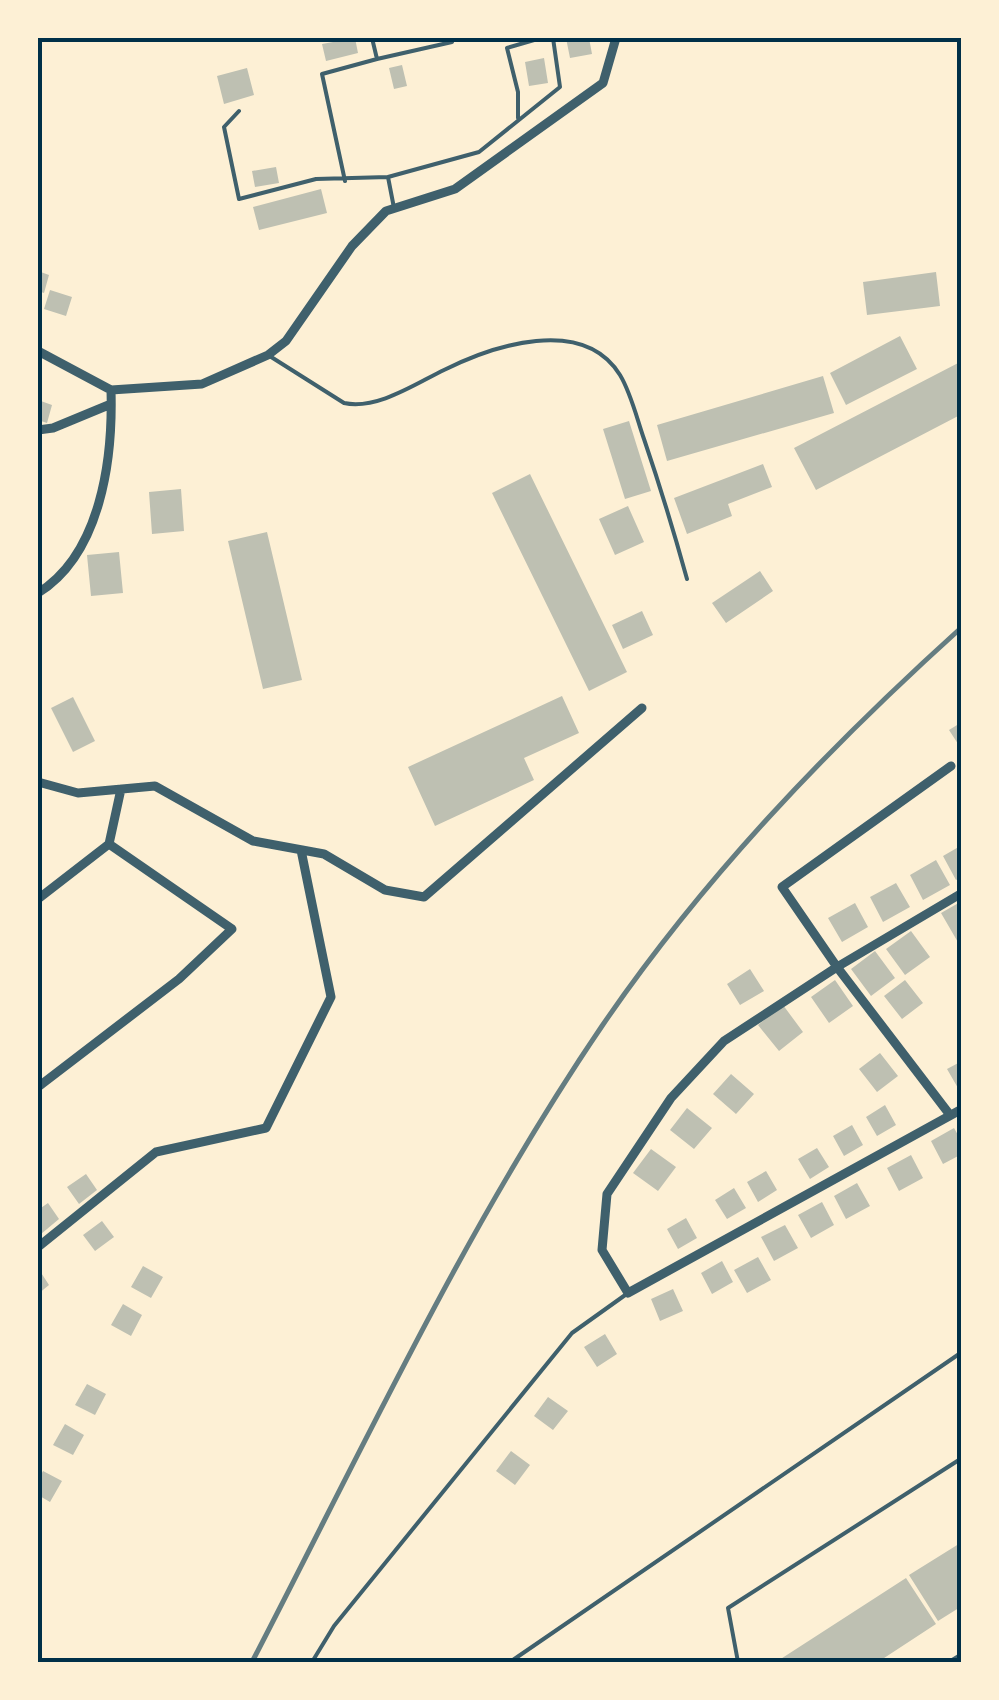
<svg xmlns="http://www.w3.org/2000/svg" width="999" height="1700" viewBox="0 0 999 1700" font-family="Roboto,sans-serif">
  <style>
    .building { fill: #bec0b2 }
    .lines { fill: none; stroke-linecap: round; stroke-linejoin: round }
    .service { stroke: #3f606c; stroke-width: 4 }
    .minor { stroke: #3f606c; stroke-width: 9 }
    .rail { stroke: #657d81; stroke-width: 5 }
    .neatline { fill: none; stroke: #003049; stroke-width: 4 }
  </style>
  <rect width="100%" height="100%" fill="#fdf0d5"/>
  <path class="building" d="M355 38 358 53 326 61 322 44Z
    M566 38H589L592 54 570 58Z
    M544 58 548 83 529 86 525 62Z
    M402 65 407 86 394 89 389 68Z
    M247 68 254 95 224 104 217 76Z
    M276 167 279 183 255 187 252 171Z
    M321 189 327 213 259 230 253 207Z
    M38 271 49 275 44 293 38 291Z
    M936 272 940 306 867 315 863 282Z
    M50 290 72 297 66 316 44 309Z
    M900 336 917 369 846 405 830 373Z
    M962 361V414L816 490 794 448Z
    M823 376 834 413 667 461 657 425Z
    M38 400 52 405 47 423 38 420Z
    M629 421 651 491 625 499 603 429Z
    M763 464 772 487 728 504 732 516 687 534 674 498Z
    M530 474 627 672 589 691 492 493Z
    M181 489 184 531 152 534 149 492Z
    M628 506 644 542 615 555 599 519Z
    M267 532 302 680 263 689 228 541Z
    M119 552 123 593 91 596 87 555Z
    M760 571 773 591 726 623 712 603Z
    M642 611 653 635 623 649 612 625Z
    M562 696 579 733 524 758 534 780 435 826 408 767Z
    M73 697 95 741 73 752 51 708Z
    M962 722V750L949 730Z
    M962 845V877L956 880 943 856Z
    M936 860 950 885 923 900 910 875Z
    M896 883 910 907 883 922 870 897Z
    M962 901V942L959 944 941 913Z
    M855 903 868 927 842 942 828 918Z
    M911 931 930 957 905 975 886 949Z
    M875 951 895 978 871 996 851 969Z
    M750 969 764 991 740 1005 727 984Z
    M835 980 853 1006 829 1023 811 997Z
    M905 980 923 1003 902 1019 884 996Z
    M783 1005 803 1032 779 1051 758 1025Z
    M880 1053 898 1076 877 1092 859 1069Z
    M962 1061V1095L947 1069Z
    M731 1074 754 1094 736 1114 713 1094Z
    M885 1105 896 1125 877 1136 866 1117Z
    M687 1108 712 1128 694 1149 670 1130Z
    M852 1125 863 1145 844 1156 833 1136Z
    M954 1128 962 1142V1154L943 1164 931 1141Z
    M817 1148 829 1167 810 1179 798 1159Z
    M651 1149 676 1167 658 1191 633 1173Z
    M911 1155 923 1178 899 1191 887 1168Z
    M766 1171 777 1190 758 1202 747 1182Z
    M86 1174 97 1190 79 1204 67 1187Z
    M857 1183 870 1206 846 1219 834 1196Z
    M734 1188 746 1208 727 1219 715 1200Z
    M822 1202 834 1225 811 1238 798 1215Z
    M48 1203 59 1219 41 1234 38 1229V1210Z
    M686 1218 697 1238 678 1249 667 1229Z
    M102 1221 114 1237 95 1251 83 1235Z
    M785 1225 798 1248 774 1261 761 1237Z
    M758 1257 771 1280 747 1293 734 1270Z
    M722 1261 733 1282 712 1294 701 1273Z
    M143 1266 163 1277 151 1298 131 1287Z
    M38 1268 49 1285 38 1294Z
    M673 1289 683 1311 660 1321 651 1299Z
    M123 1304 142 1315 131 1336 111 1325Z
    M605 1334 617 1354 597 1367 584 1347Z
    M87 1384 106 1394 95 1415 75 1405Z
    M548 1397 568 1411 553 1430 534 1416Z
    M65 1424 84 1435 73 1455 53 1445Z
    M511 1451 530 1465 515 1485 496 1471Z
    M43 1471 62 1481 50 1502 38 1495V1480Z
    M962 1542V1606L938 1621 909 1575Z
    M906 1578 936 1624 878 1662H776Z"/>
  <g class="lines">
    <path class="service" d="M377 59 452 42
      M239 111 224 127 239 199 316 179 388 177 394 208
      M518 118V92L507 48 541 38
      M388 177 479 152 560 87 553 38
      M345 181 322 74 377 59 372 38
      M268 355 344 403C377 410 415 384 444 370 492 346 583 315 620 375 631 393 637 419 644 439 660 486 674 532 687 579
      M312 1662 334 1626 572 1333 628 1293
      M510 1662 962 1352
      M738 1662 728 1608 962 1458
      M949 1662 962 1654"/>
    <path class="minor" d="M38 351 111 390 202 384 268 355 286 341 352 246 386 211 455 189 603 83 616 38
      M38 430 53 428 111 404
      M38 593C101 554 113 459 111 390
      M38 782 78 793 155 786 253 841 324 854 385 890 424 897 642 708
      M962 893 837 967 724 1041 671 1098 607 1194 602 1250 628 1293 962 1109
      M38 899 109 844
      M38 1087 179 979 232 929 109 844 121 789
      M950 1115 837 967 782 887 951 766
      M38 1247 156 1152 266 1128 331 997 301 850"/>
    <path class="rail" d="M252 1662C363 1448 466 1226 602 1026 704 877 828 748 962 627"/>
  </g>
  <rect width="999" height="1700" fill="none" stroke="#fdf0d5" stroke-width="80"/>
  <rect x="40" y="40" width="919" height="1620" class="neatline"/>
</svg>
